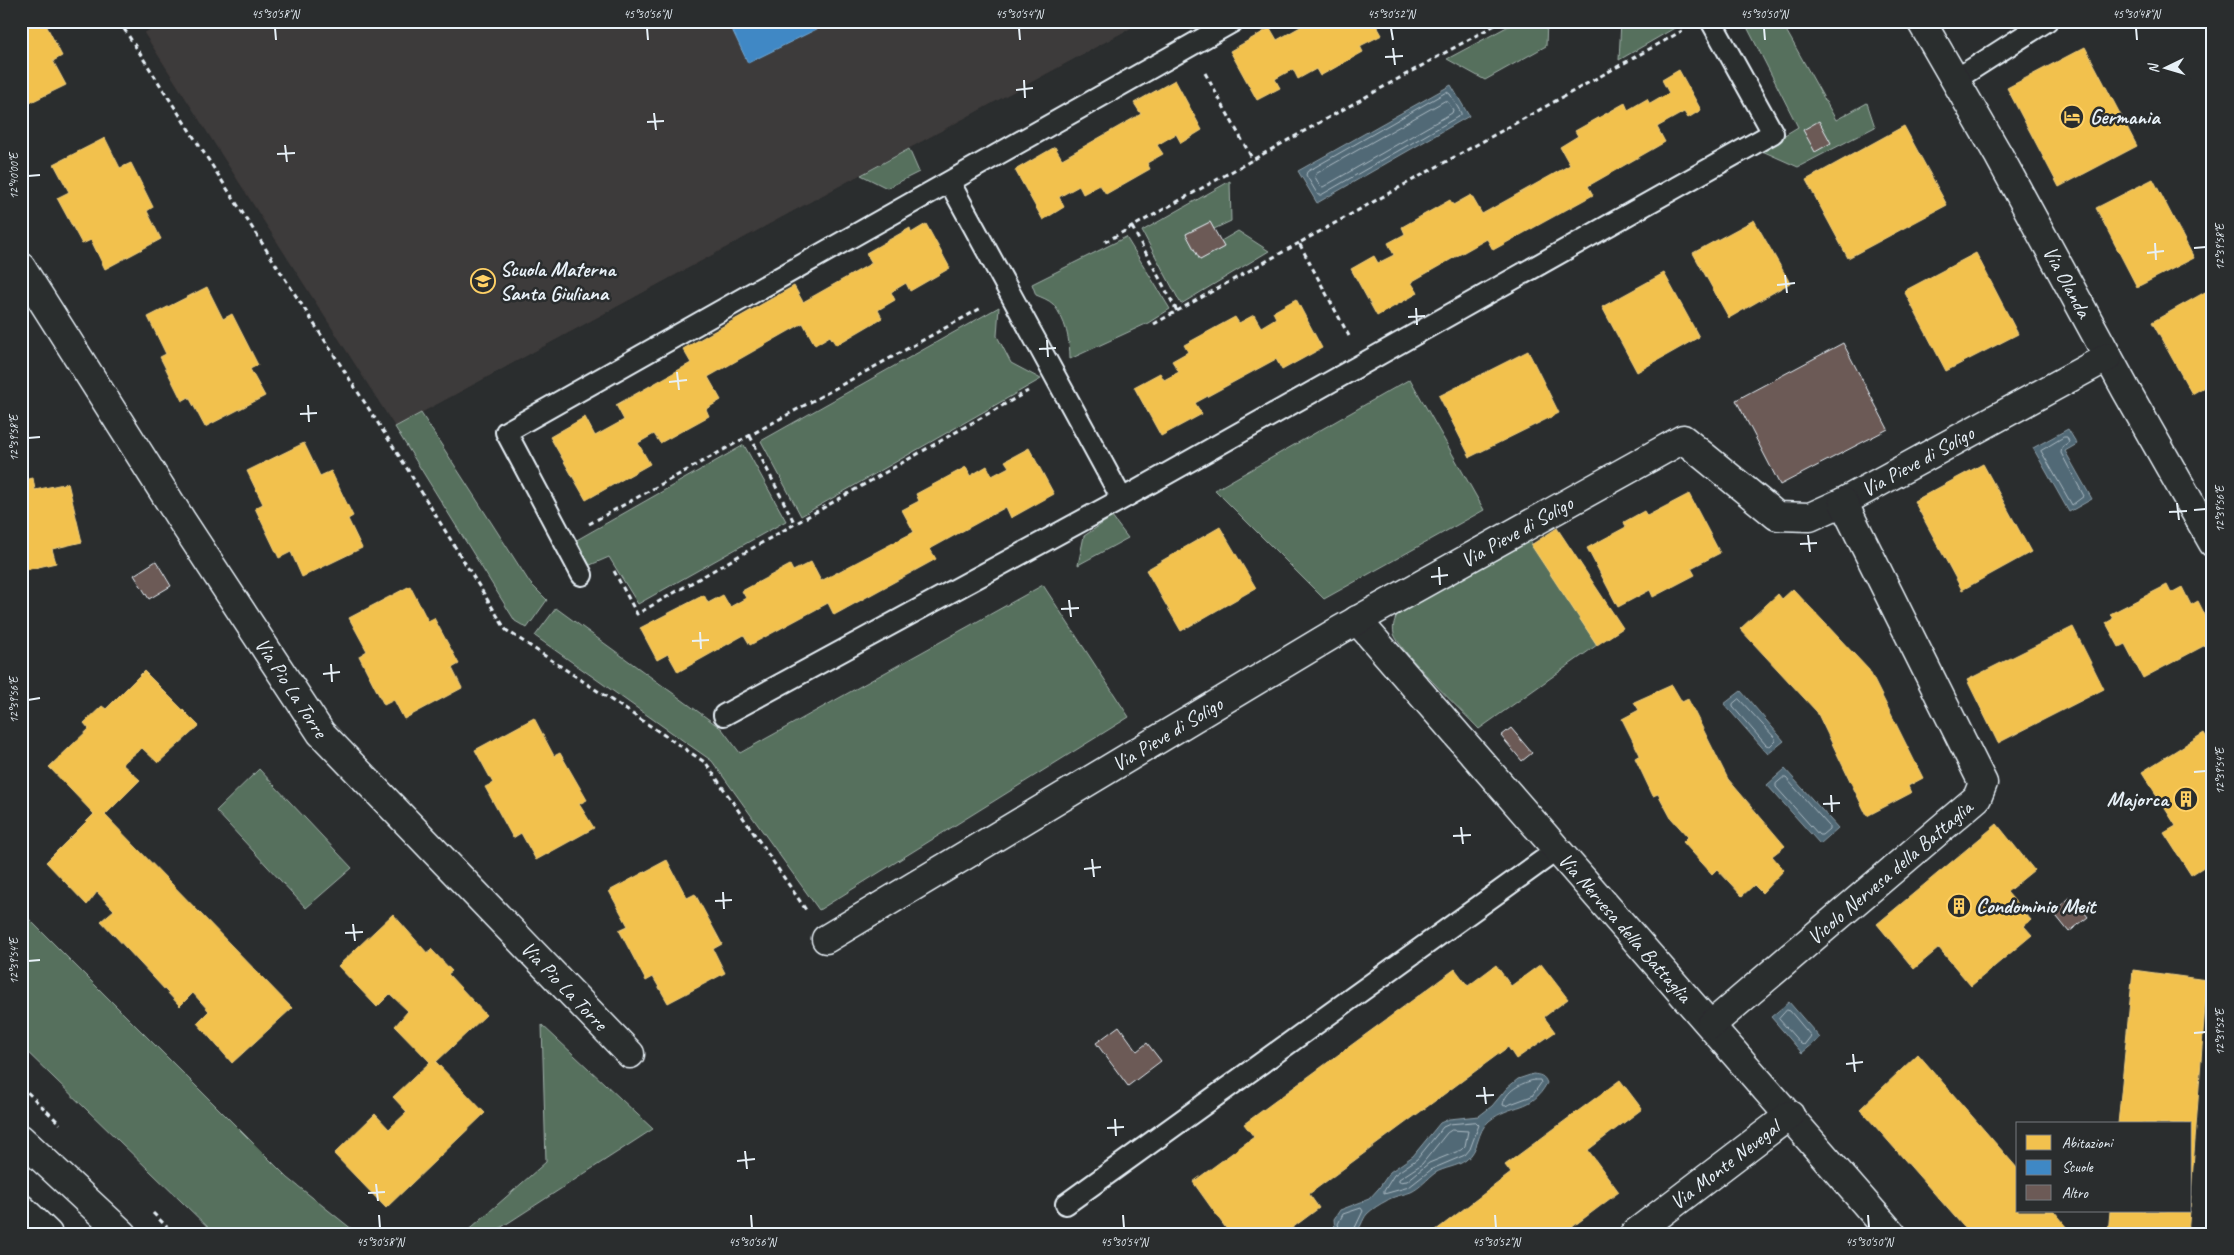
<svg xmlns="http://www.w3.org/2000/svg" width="2234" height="1255" viewBox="0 0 2234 1255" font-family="Caveat,sans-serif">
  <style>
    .built { fill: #3e3a3a }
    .green { fill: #57705d; stroke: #a0b0aa }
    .water { fill: #516976; stroke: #8d9faa }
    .homes { fill: #f2c14e; stroke: #efcf81 }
    .schools { fill: #3f88c5; stroke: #72a8d4 }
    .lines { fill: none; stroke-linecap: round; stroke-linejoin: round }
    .shore { stroke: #acbbc4; stroke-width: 1 }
    .building { fill: #6c5a56; stroke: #e8f1f8 }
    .lane-casing { stroke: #e8f1f8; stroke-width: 24 }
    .street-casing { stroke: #e8f1f8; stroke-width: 31 }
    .secondary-casing { stroke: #e8f1f8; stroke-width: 31 }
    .path { stroke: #e8f1f8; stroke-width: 3; stroke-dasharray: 5 4; stroke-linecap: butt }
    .lane { stroke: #2a2d2e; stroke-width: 20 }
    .street { stroke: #2a2d2e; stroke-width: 28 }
    .secondary { stroke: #2a2d2e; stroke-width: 28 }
    .ticks { fill: none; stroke: #e8f1f8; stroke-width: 2 }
    .labels { text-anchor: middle; stroke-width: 5; stroke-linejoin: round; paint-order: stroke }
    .poi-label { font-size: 21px; font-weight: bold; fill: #e8f1f8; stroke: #2a2d2e; text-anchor: start }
    .street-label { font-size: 21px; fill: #e8f1f8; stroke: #2a2d2e }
    .neatline { fill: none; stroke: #e8f1f8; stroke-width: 2 }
    .ticks-label { font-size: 12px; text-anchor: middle; fill: #e8f1f8 }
  </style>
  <rect width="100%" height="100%" fill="#2a2d2e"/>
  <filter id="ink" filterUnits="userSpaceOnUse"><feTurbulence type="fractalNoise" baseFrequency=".02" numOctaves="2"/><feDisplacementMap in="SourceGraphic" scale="10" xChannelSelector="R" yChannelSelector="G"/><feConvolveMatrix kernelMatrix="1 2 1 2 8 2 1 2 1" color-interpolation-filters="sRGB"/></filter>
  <g filter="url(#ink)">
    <path class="built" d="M167 21H1144L395 427 144 33Z"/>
    <path class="green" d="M1518 21H1547L1546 46 1485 80 1447 59Z
      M1621 21H1675L1678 26 1619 60Z
      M1744 21H1781L1836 120 1867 103 1875 127 1798 167 1760 150 1798 127Z
      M909 149 919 172 887 188 861 175Z
      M1230 181 1231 221 1214 229 1210 222 1186 234 1200 260 1224 247 1221 241 1238 231 1269 251 1181 304 1142 231Z
      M1126 237 1170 309 1148 323 1070 359C1070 340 1066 320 1053 304 1049 300 1041 297 1036 295L1032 284Z
      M999 307 997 336 1011 363 1041 379 801 516 761 441Z
      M1410 379 1484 510 1324 599 1215 490Z
      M421 413 530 583 547 600 527 628 515 621 395 427Z
      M744 445 786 521 638 604 609 557 588 566 575 541Z
      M1112 517 1128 538 1078 565 1084 536Z
      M1529 539 1597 645 1479 729C1462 711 1400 652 1394 634 1392 625 1395 620 1398 612Z
      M1043 585 1129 717 819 910 712 761 535 636 556 608 722 729 740 753Z
      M259 769 352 868 306 908 216 811Z
      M21 911 288 1178 358 1234H215L21 1046Z
      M542 1025 653 1129 491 1234H464L546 1162Z"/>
    <path class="water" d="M1451 85 1469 116 1317 203 1298 171Z
      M2068 429 2077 444 2065 451 2092 499 2069 512 2033 448Z
      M1741 691 1784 741 1768 754 1724 704Z
      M1785 769 1838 828 1820 844 1767 785Z
      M1789 1002 1820 1038 1802 1053 1771 1017Z
      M1533 1074C1540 1075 1544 1075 1547 1083 1531 1113 1513 1102 1489 1121 1476 1132 1480 1150 1466 1160 1457 1167 1445 1167 1435 1173 1427 1179 1420 1188 1411 1192 1403 1195 1393 1196 1386 1201 1380 1204 1372 1209 1367 1214 1362 1220 1361 1228 1355 1234H1338L1335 1231 1334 1219 1340 1210 1369 1199 1379 1188 1390 1172 1413 1156 1440 1123 1449 1119 1479 1116 1492 1106 1507 1088 1518 1079Z"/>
    <path class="homes" d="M21 21H44L62 56 53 61 66 85 21 107Z
      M1311 21H1374L1382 35 1360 46 1363 52 1320 76 1316 69 1298 79 1293 69 1275 79 1280 88 1257 100 1230 51 1270 28 1277 40Z
      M2085 47 2137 146 2059 187 2007 88Z
      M1679 70 1701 110 1688 118 1684 112 1657 127 1665 142 1588 186 1593 195 1493 250 1487 239 1411 282 1418 293 1377 316 1351 269 1374 256 1378 263 1394 255 1388 243 1405 234 1402 227 1450 200 1453 205 1471 195 1482 214 1570 165 1560 147 1578 136 1575 131 1625 103 1628 110 1647 99 1650 104 1669 93 1662 80Z
      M1175 80 1202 130 1181 143 1176 134 1157 145 1163 154 1147 163 1150 169 1106 194 1100 185 1083 194 1079 186 1059 197 1064 207 1043 220 1015 170 1055 147 1062 159 1141 114 1134 103Z
      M1904 126 1947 205 1848 258 1806 180Z
      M105 138 120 168 131 163 153 207 147 211 161 239 105 269 91 240 82 244 57 198 69 192 54 164Z
      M2153 179 2194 258 2137 287 2096 208Z
      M1754 220 1790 283 1729 318 1693 253Z
      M926 224 950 268 910 291 906 283 891 292 895 300 878 310 882 318 836 345 830 336 815 345 803 323 708 377 721 400 706 409 709 416 660 443 654 434 638 443 650 464 586 500 550 437 585 417 595 436 624 420 616 405 691 363 683 349 794 286 803 302 872 263 866 253 910 228 911 233Z
      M1976 253 2018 334 1946 371 1904 291Z
      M1664 273 1699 337 1637 372 1602 307Z
      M207 287 223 319 232 314 258 365 250 369 265 396 205 427 189 397 182 401 160 357 166 354 148 317Z
      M2207 291 2213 301V382L2192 394 2152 322Z
      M1296 299 1322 348 1282 370 1276 359 1195 403 1202 414 1161 436 1134 387 1160 373 1164 380 1179 372 1172 361 1188 352 1184 345 1235 317 1239 323 1254 315 1261 327 1276 318 1273 312Z
      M1528 351 1559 413 1470 457 1439 396Z
      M304 443 320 476 331 471 353 516 348 519 362 548 302 577 291 552 279 558 255 508 263 504 247 471Z
      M1029 448 1054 494 1011 518 1006 507 930 549 936 559 834 615 828 603 750 645 744 635 678 672 668 654 657 660 640 628 704 595 708 603 723 595 730 607 746 598 742 591 790 565 793 571 811 562 821 581 914 532 902 510 919 501 916 494 966 467 970 476 987 466 992 476 1009 467 1005 461Z
      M1983 464 2031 552 1962 590 1914 501Z
      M33 478 35 490 68 483 82 542 52 549 56 563 21 571V481Z
      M1689 494 1720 553 1691 568 1695 575 1653 597 1650 590 1618 607 1587 548 1626 527 1624 522 1644 511 1647 516Z
      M1220 527 1256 588 1181 631 1146 570Z
      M1557 528 1623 628 1597 645 1531 545Z
      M2167 585 2171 593 2182 587 2191 605 2198 601 2213 631V641L2143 678 2125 644 2119 647 2106 623 2113 619 2110 614Z
      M410 586 428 621 434 618 459 664 452 668 462 688 404 719 394 700 384 705 359 656 367 651 349 618Z
      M1793 589 1869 670 1923 778 1908 786 1911 793 1867 816 1817 712 1740 629 1778 594 1782 599Z
      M2073 627 2104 689 1998 743 1967 680Z
      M144 671 199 726 158 763 142 748 122 764 140 780 105 815 292 1008 232 1063 197 1023 209 1011 193 993 180 1006 101 921 114 910 97 892 87 905 46 862 94 814 49 767 89 729 84 723 102 706 106 709Z
      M1672 685 1682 702 1688 699 1728 779 1785 846 1772 856 1784 870 1762 893 1754 885 1742 896 1717 869 1712 874 1683 842 1688 837 1671 818 1658 794 1653 796 1635 758 1640 755 1622 719 1639 710 1634 702Z
      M534 718 554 756 560 753 587 800 579 804 594 828 536 860 521 833 513 838 485 787 493 783 475 750Z
      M2204 733 2213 748V861L2191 875 2164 833 2176 826 2142 772Z
      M1997 824 2034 870 2007 892 2031 920 2024 926 2032 935 1971 986 1939 948 1914 969 1877 924Z
      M667 860 687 898 695 894 722 944 713 949 725 973 668 1003 653 977 646 981 619 930 628 926 609 891Z
      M393 914 428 954 431 949 452 971 448 974 486 1015 436 1062 485 1113 386 1208 334 1154 375 1114 389 1129 407 1112 393 1097 430 1062 395 1026 408 1011 390 994 377 1007 338 966Z
      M1541 964 1568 999 1544 1017 1555 1032 1516 1059 1508 1047 1309 1194 1319 1208 1284 1234H1230L1193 1182 1254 1137 1244 1124 1455 969 1468 986 1496 965 1511 986Z
      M2133 970 2207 980 2190 1207V1124H2118Z
      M1918 1054 2018 1169V1211H2054L2073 1234H1970L1860 1109Z
      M1620 1080 1642 1109 1588 1150 1619 1192 1563 1234H1431L1511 1173 1505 1165Z
      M2110 1211H2190L2188 1234H2108Z"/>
    <path class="schools" d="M728 21H833L748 63Z"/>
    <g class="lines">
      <path class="shore" d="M1447 92 1450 94 1461 113V115L1321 195H1318L1306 175 1307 172Z
        M1445 101 1448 102 1453 110 1452 113 1323 187 1320 186 1315 177 1316 174Z
        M2064 437H2067L2069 442 2062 447 2061 453 2084 496 2072 505 2041 451Z
        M1739 699 1775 738V741L1770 746 1766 745 1733 707V704Z
        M1783 778H1786L1829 826V829L1822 835H1819L1776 787V784Z
        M1787 1010 1790 1011 1811 1036 1804 1045 1801 1044 1779 1019Z
        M1534 1080H1540L1541 1083 1532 1096 1505 1106 1503 1105C1505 1091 1521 1083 1534 1080Z
        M1476 1122 1479 1125 1470 1149 1465 1155 1432 1169 1409 1187 1384 1194V1191L1394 1175 1417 1159 1443 1127 1450 1124Z
        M1452 1130 1468 1131 1465 1146 1461 1150 1429 1163 1407 1181 1399 1182V1179L1422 1164 1447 1133Z
        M1341 1234 1338 1224 1343 1214 1361 1208 1363 1211 1352 1234"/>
    </g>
    <path class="building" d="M1819 121 1831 143 1815 152 1803 130Z
      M1210 222 1224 247 1200 260 1186 234Z
      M1843 343 1888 429 1780 485 1736 400Z
      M156 561 171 586 149 599 134 575Z
      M1511 728 1532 753 1522 761 1501 736Z
      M2072 896 2088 917 2069 932 2053 912Z
      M1119 1026 1137 1051 1147 1043 1161 1061 1128 1086 1096 1043Z"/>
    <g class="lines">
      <defs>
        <path id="lane" d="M1955 80 2047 21
          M950 183 1122 499
          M582 575 506 432 1234 21
          M724 715 1122 499 1773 133 1711 21
          M1066 1204 1557 850"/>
        <g id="street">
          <path id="s1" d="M1921 21 1999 156 2126 390 2213 543"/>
          <path id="s2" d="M21 267 182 521 321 733 630 1054"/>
          <path id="s3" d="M1357 620 1892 1234"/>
          <path id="s4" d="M826 939 1340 630 1683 439 1777 516 1810 517 1843 502 2108 357"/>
          <path id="s5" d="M1711 1025 1977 798 1983 783 1843 502"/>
          <path id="s6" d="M1634 1234 1790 1115"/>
        </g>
        <path id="secondary" d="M21 1139 123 1234
          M21 1208 48 1234"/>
      </defs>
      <use href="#lane" class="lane-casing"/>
      <use href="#street" class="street-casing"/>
      <use href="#secondary" class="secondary-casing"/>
      <path class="path" d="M119 21 403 462 506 630 706 763 806 910
        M1205 73 1253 160
        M1132 227 1177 311 1154 324
        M1105 242 1502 21
        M1177 311 1299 243
        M1349 336 1299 243 1682 31
        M750 436 795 524
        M589 524 983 307
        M614 571 637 614 1028 391
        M21 1086 60 1124
        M153 1213 174 1234"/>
      <use href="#lane" class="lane"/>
      <use href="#street" class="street"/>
      <use href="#secondary" class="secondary"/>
    </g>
  </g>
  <path class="ticks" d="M275 28 276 40M647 28 648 40M1019 28 1020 40M1391 28 1393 40M1764 28 1765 40M2136 28 2137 40M1393 48 1395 65M1385 57 1403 56M1024 80 1025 98M1016 90 1033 88M654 113 656 130M647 122 664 121M285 145 287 162M277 154 295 153M28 176 40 175M2155 243 2156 260M2194 248 2206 247M2147 253 2164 251M1785 275 1787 293M1777 285 1795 283M1416 308 1417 325M1408 317 1425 316M1047 340 1048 357M1039 349 1056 348M677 372 679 390M669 382 687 380M308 405 309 422M300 414 317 413M28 438 40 437M2177 503 2179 520M2194 510 2206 509M2169 512 2187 511M1808 535 1810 552M1800 544 1817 543M1439 567 1440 585M1431 577 1448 575M1069 600 1071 617M1061 609 1079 608M700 632 701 649M692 641 709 640M331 664 332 682M323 674 340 672M28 700 40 698M2194 772 2206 771M1831 795 1832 812M1823 804 1840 803M1461 827 1463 844M1453 836 1471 835M1092 859 1094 877M1084 869 1101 867M723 892 724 909M715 901 732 900M353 924 355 941M345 933 363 932M28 961 40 960M2194 1033 2206 1032M1853 1054 1855 1072M1846 1064 1863 1062M1484 1087 1486 1104M1476 1096 1494 1095M1115 1119 1116 1136M1107 1128 1124 1127M745 1151 747 1169M737 1161 755 1159M376 1184 378 1201M368 1193 385 1192M379 1215 380 1228M751 1215 752 1228M1123 1215 1124 1228M1495 1215 1496 1228M1868 1215 1869 1228"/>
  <defs>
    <symbol id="hotel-ring" viewBox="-11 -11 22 22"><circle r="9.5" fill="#2a2d2e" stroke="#ffd166" stroke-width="1.5"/><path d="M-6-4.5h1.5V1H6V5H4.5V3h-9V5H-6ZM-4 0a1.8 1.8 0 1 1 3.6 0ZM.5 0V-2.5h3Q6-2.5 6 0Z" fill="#ffd166"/></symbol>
    <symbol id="school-ring" viewBox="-11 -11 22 22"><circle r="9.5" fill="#2a2d2e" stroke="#ffd166" stroke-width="1.5"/><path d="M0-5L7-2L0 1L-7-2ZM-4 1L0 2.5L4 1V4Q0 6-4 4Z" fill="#ffd166"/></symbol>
    <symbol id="building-ring" viewBox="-11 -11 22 22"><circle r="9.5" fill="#2a2d2e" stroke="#ffd166" stroke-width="1.5"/><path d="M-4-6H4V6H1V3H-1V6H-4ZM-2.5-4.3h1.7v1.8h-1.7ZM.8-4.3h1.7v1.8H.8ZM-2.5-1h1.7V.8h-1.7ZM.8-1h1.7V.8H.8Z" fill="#ffd166"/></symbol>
  </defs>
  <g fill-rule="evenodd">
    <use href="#hotel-ring" x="2058" y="103" width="28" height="28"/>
    <use href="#school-ring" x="469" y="267" width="28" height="28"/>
    <use href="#building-ring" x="2172" y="785" width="28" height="28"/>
    <use href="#building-ring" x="1945" y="892" width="28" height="28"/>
  </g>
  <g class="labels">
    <g class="poi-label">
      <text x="2090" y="124">Germania</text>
      <text x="500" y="276">Scuola Materna<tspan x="500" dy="24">Santa Giuliana</tspan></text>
      <text x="2168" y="806" text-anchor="end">Majorca</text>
      <text x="1976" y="913">Condominio Meit</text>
    </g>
    <g class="street-label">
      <text dy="7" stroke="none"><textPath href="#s1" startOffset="299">Via Olanda</textPath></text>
      <text dy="7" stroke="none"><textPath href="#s4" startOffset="1268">Via Pieve di Soligo</textPath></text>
      <text dy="7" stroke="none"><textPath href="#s4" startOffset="802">Via Pieve di Soligo</textPath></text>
      <text dy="7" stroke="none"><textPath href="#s2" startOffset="500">Via Pio La Torre</textPath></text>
      <text dy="7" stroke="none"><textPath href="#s4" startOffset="398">Via Pieve di Soligo</textPath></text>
      <text dy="7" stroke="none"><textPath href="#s5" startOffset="235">Vicolo Nervesa della Battaglia</textPath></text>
      <text dy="7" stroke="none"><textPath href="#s3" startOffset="408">Via Nervesa della Battaglia</textPath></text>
      <text dy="7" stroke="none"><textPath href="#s2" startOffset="905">Via Pio La Torre</textPath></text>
      <text dy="7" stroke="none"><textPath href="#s6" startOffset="114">Via Monte Nevegal</textPath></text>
    </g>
  </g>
  <rect width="2234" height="1255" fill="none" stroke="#2a2d2e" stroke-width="55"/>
  <rect x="2016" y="1122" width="175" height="90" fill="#2a2d2e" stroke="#767b7f"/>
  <rect x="2026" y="1135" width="25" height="15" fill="#f2c14e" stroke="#767b7f"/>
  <text x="2062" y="1148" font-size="15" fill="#e8f1f8">Abitazioni</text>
  <rect x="2026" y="1160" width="25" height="15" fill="#3f88c5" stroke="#767b7f"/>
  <text x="2062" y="1172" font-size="15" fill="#e8f1f8">Scuole</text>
  <rect x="2026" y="1185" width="25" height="15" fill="#6c5a56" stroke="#767b7f"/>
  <text x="2062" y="1198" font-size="15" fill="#e8f1f8">Altro</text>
  <g transform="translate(2166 68) rotate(265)" stroke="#2a2d2e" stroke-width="4" paint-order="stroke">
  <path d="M0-4L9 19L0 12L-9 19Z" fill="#e8f1f8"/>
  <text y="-8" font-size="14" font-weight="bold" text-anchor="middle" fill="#e8f1f8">N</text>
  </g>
  <rect x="28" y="28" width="2178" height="1200" class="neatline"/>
  <g class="ticks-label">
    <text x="275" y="18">45°30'58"N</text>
    <text x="647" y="18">45°30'56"N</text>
    <text x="1019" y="18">45°30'54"N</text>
    <text x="1391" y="18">45°30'52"N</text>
    <text x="1764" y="18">45°30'50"N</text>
    <text x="2136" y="18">45°30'48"N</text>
    <text transform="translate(14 176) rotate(-90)" y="4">12°40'00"E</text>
    <text transform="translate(2220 247) rotate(-90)" y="4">12°39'58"E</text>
    <text transform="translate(14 438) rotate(-90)" y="4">12°39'58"E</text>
    <text transform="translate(2220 509) rotate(-90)" y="4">12°39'56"E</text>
    <text transform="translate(14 700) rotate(-90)" y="4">12°39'56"E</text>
    <text transform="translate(2220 771) rotate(-90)" y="4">12°39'54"E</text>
    <text transform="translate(14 961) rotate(-90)" y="4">12°39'54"E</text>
    <text transform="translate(2220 1032) rotate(-90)" y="4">12°39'52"E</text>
    <text x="380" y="1246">45°30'58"N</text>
    <text x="752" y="1246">45°30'56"N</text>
    <text x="1124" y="1246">45°30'54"N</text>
    <text x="1496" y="1246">45°30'52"N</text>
    <text x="1869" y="1246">45°30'50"N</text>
  </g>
</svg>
